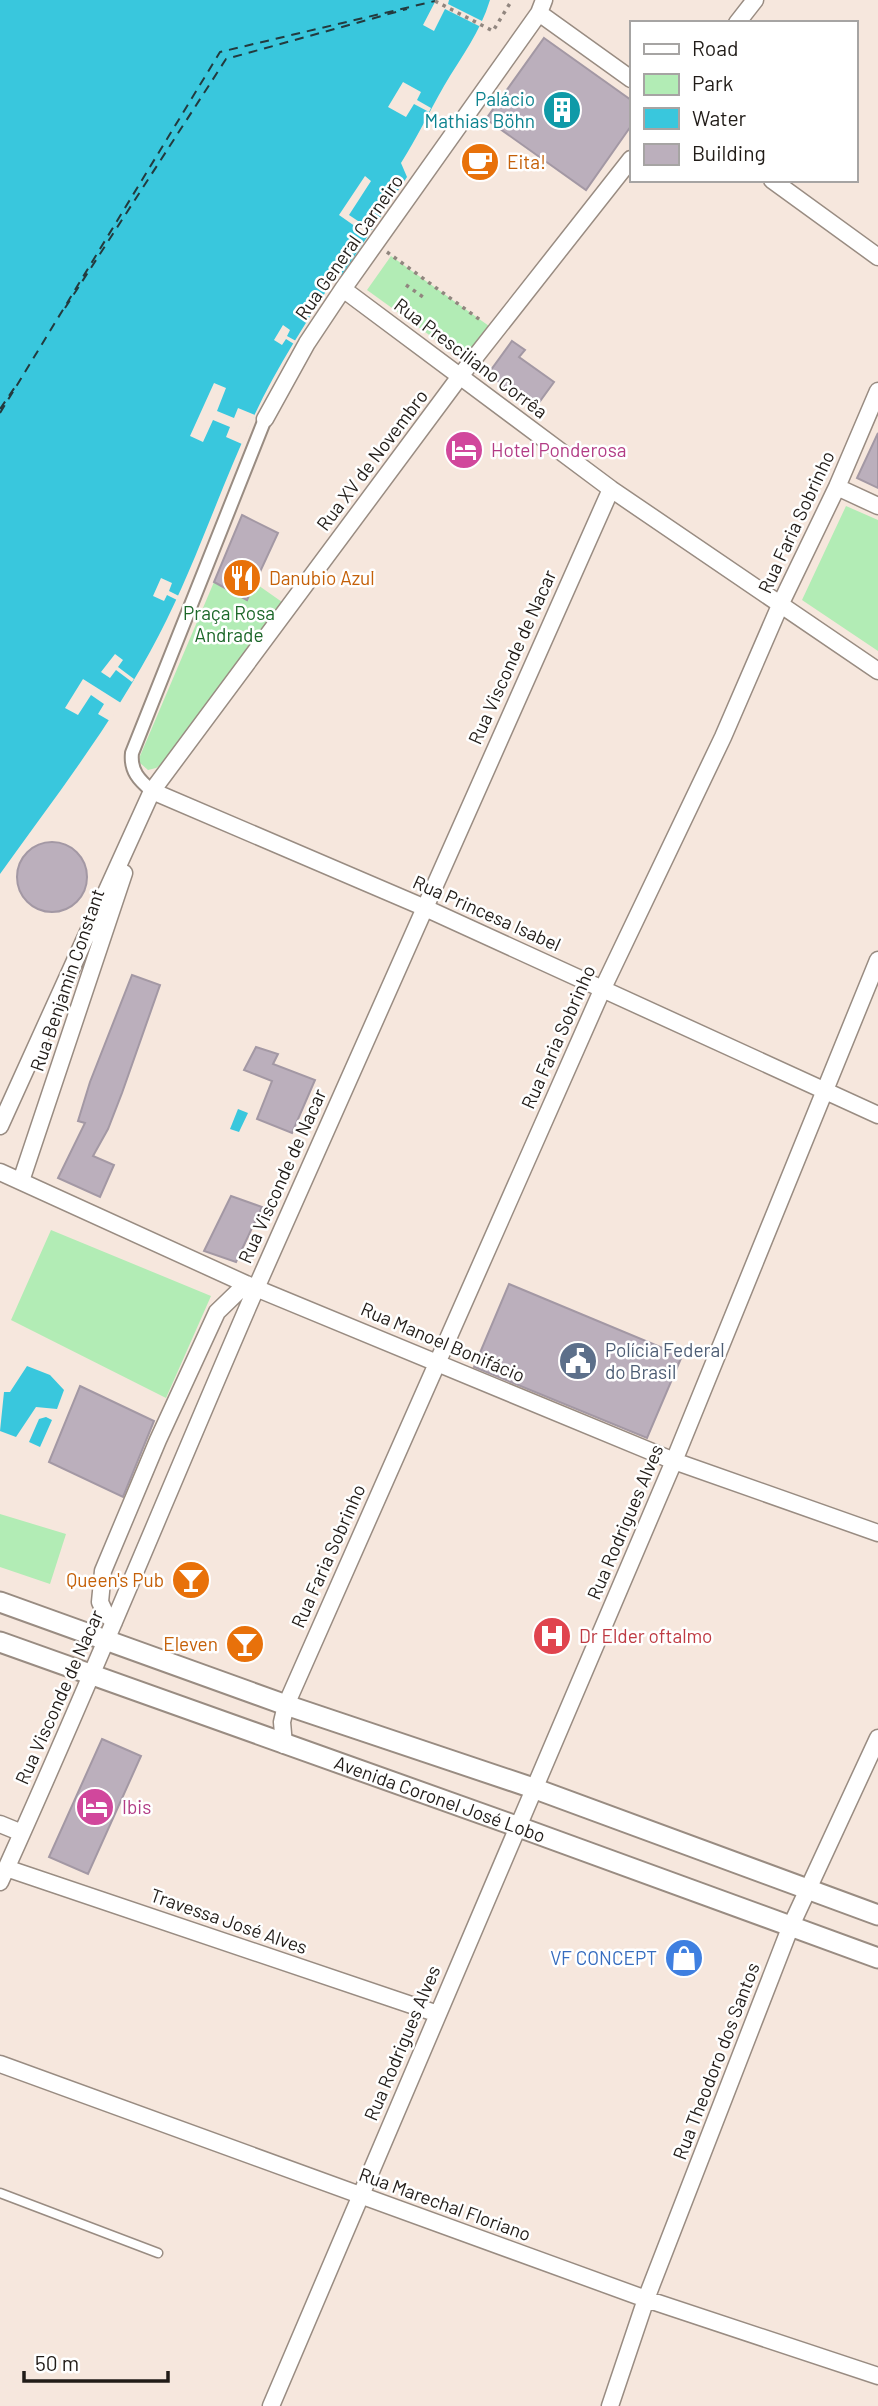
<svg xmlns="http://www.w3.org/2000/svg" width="878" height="2406" viewBox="0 0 878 2406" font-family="Barlow,sans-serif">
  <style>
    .green { fill: #b2ecb5 }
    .water { fill: #39c7dd }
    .pier { fill: #f6e7dd }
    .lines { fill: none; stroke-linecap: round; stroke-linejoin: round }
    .ferry { stroke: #233a3e; stroke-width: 2; stroke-dasharray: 9 7; stroke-linecap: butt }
    .building { fill: #bbafbc; stroke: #a398a4; stroke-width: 2 }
    .service-casing { stroke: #998c82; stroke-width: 11 }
    .pedestrian-casing { stroke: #998c82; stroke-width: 16 }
    .minor-casing { stroke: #998c82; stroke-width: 19 }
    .tertiary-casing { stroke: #998c82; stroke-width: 23 }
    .path { stroke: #91867f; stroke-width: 3.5; stroke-dasharray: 3.5 5; stroke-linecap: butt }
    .service { stroke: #fff; stroke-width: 8 }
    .pedestrian { stroke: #fff; stroke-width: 12 }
    .minor { stroke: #fff; stroke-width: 16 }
    .tertiary { stroke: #fff; stroke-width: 19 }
    .labels { text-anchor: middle; stroke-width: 5; stroke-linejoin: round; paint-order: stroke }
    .culture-label { font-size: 19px; fill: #0d838f; stroke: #fff; text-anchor: end }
    .food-label { font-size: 19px; fill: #c56008; stroke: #fff; text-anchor: start }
    .street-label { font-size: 19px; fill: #211c18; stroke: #fff }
    .hotel-label { font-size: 19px; fill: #b23c85; stroke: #fff; text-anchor: start }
    .park-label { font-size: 19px; fill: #1c6729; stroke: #fff }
    .service-label { font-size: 19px; fill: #4e5e75; stroke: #fff; text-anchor: start }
    .health-label { font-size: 19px; fill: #be3a42; stroke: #fff; text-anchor: start }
    .shop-label { font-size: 19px; fill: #366cbe; stroke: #fff; text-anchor: end }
  </style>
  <rect width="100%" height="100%" fill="#f6e7dd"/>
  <path class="green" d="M391 256 489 326 464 360 367 290Z
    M846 506 878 520V651L802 600Z
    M214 582 247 599 255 583 282 602 163 763 156 768 148 770 140 763V756Z
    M51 1230 211 1296 166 1398 11 1320Z
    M0 1514 66 1534 50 1584 0 1567Z"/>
  <path class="water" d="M0 0H490C480 33 461 57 444 86 429 112 417 138 401 163L407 177 342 275 337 274C308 320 277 366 254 416 220 488 196 564 159 635 115 720 56 796 0 874Z
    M238 1109 248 1113 239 1132 230 1129Z
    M27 1366 50 1375 64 1390 57 1409 36 1407 16 1437 0 1431 4 1392H10Z
    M46 1417 52 1420 40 1447 29 1442 39 1419Z"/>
  <path class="pier" d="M436 0H449L448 4 484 22 481 27 445 9 434 31 423 25Z
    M403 82 421 92 417 100 431 108 429 112 414 104 406 117 388 107Z
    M365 176 371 181 349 215 373 231 369 236 339 215Z
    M283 325 290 330 287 336 296 341 294 344 286 339 282 345 274 340Z
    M214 383 226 388 217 411 234 418 238 408 255 415 242 444 226 437 230 427 213 420 203 442 190 436Z
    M161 578 172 583 169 591 179 596 177 600 167 595 164 601 153 596Z
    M115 654 123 660 118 667 134 679 132 682 116 670 110 678 101 672Z
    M83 679 121 703 110 721 98 714 104 704 91 695 78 715 65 708Z"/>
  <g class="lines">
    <path class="ferry" d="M65 308 226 59 407 9
      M0 409 15 387
      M0 413 220 52 435 1"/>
  </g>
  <path class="building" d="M544 38 631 100V126L586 190 486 119Z
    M512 341 525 350 519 357 554 382 535 408 488 374Z
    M878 433V488L857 478Z
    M242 515 278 533 247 600 214 582Z
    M17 877a35 35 0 1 1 70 0a35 35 0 1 1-70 0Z
    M132 975 160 985 122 1093 108 1129 93 1156 114 1165 100 1197 58 1178 85 1123 78 1121 90 1082Z
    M256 1047 278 1054 273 1064 315 1080 292 1133 257 1119 272 1081 244 1070Z
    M231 1196 262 1207 236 1262 204 1251Z
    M509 1284 682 1356 647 1438 474 1367Z
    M80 1386 154 1421 123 1497 49 1462Z
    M102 1739 141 1756 88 1874 49 1857Z"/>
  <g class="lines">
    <defs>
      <path id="service" d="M0 2193 158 2253"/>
      <path id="pedestrian" d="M152 791C139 780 130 771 132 753L265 419"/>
      <path id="minor" d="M539 13 631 79
        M737 23 755 0
        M772 180 878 257
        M343 289 611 489 878 671
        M265 419 307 343 343 289 539 13 544 0
        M837 487 878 506
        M152 791 423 907 878 1115
        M0 1126 152 791 461 375 631 159
        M0 1172 246 1284 674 1461 878 1533
        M21 1181 124 873
        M114 1622 105 1613 100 1602 103 1571 158 1440 217 1312 246 1284
        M284 1745 282 1722 286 1705 603 988 723 737 781 603 837 487 878 391
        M0 1824 22 1833
        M6 1868 438 2014
        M0 1882C90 1685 171 1484 257 1286 373 1019 492 754 611 489
        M0 2064 646 2299 878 2376
        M271 2406 674 1461 878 960
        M610 2406 646 2299 790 1928 878 1738"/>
      <g id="tertiary">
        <path d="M0 1602 286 1705 533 1788 878 1915"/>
        <path id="s1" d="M0 1642 516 1826 878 1958"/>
      </g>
    </defs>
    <use href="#service" class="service-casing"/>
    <use href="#pedestrian" class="pedestrian-casing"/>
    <use href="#minor" class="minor-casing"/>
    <use href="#tertiary" class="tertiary-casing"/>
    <path class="path" d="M435 1 493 31 512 0
      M387 252 483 322
      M406 285 423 297"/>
    <use href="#service" class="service"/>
    <use href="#pedestrian" class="pedestrian"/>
    <use href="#minor" class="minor"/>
    <use href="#tertiary" class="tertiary"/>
  </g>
  <defs>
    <symbol id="building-disc" viewBox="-11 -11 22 22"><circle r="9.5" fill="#0f9aa8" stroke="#fff"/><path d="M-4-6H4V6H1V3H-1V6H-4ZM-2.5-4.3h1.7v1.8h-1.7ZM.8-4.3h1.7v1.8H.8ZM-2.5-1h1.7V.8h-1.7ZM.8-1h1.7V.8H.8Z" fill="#fff"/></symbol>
    <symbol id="cafe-disc" viewBox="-11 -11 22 22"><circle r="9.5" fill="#e8710a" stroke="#fff"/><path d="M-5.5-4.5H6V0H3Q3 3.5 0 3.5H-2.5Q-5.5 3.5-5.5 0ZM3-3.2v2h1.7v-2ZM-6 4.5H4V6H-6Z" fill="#fff"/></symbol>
    <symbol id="hotel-disc" viewBox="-11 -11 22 22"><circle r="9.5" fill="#d1479c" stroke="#fff"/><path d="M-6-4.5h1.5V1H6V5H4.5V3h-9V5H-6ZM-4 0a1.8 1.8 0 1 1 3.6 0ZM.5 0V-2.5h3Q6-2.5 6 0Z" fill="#fff"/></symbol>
    <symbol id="restaurant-disc" viewBox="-11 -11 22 22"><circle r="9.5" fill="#e8710a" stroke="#fff"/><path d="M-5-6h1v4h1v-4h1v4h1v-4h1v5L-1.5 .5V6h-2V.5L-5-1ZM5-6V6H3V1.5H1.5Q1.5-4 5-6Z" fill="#fff"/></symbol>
    <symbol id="civic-disc" viewBox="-11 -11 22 22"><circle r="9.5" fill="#5c6f8a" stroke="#fff"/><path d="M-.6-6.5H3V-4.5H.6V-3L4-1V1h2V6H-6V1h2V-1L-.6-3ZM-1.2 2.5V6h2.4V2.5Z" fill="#fff"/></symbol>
    <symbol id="bar-disc" viewBox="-11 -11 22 22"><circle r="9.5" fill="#e8710a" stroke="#fff"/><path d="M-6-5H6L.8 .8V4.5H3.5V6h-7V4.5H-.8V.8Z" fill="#fff"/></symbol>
    <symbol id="hospital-disc" viewBox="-11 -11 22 22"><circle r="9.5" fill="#e0444e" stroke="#fff"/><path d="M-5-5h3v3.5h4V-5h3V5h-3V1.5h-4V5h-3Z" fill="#fff"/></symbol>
    <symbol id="shop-disc" viewBox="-11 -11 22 22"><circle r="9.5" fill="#3f7fe0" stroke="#fff"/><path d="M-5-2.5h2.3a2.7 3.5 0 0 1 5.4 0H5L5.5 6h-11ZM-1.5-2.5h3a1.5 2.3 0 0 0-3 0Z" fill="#fff"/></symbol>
  </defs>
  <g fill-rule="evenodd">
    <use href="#building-disc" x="540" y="88" width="44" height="44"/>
    <use href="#cafe-disc" x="458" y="140" width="44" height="44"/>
    <use href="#hotel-disc" x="442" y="428" width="44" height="44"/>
    <use href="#restaurant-disc" x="220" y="556" width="44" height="44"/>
    <use href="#civic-disc" x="556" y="1339" width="44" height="44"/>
    <use href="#bar-disc" x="169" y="1558" width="44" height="44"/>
    <use href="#hospital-disc" x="530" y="1614" width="44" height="44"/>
    <use href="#bar-disc" x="223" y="1622" width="44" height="44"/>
    <use href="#hotel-disc" x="73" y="1785" width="44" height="44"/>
    <use href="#shop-disc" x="662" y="1936" width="44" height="44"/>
  </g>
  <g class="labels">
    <g class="culture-label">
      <text x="535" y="106">Palácio<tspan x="535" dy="22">Mathias Böhn</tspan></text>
    </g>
    <g class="food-label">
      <text x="507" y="169">Eita!</text>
      <text x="269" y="585">Danubio Azul</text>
      <text x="164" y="1587" text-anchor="end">Queen's Pub</text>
      <text x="218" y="1651" text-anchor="end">Eleven</text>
    </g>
    <g class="street-label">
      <text transform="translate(349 247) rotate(-55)" y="7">Rua General Carneiro</text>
      <text transform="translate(471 358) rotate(37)" y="7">Rua Presciliano Corrêa</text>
      <text transform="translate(372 460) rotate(-53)" y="7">Rua XV de Novembro</text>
      <text transform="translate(796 522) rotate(-65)" y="7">Rua Faria Sobrinho</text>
      <text transform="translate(512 657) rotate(-66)" y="7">Rua Visconde de Nacar</text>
      <text transform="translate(487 913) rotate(24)" y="7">Rua Princesa Isabel</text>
      <text transform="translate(67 980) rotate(-71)" y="7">Rua Benjamin Constant</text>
      <text transform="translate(558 1037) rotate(-66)" y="7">Rua Faria Sobrinho</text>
      <text transform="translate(282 1176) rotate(-66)" y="7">Rua Visconde de Nacar</text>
      <text transform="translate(443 1342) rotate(23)" y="7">Rua Manoel Bonifácio</text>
      <text transform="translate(625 1522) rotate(-67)" y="7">Rua Rodrigues Alves</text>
      <text transform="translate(328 1556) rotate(-66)" y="7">Rua Faria Sobrinho</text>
      <text transform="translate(59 1697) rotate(-66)" y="7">Rua Visconde de Nacar</text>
      <text dy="7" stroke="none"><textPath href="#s1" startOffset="467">Avenida Coronel José Lobo</textPath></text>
      <text transform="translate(229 1921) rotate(19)" y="7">Travessa José Alves</text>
      <text transform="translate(402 2043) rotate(-67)" y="7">Rua Rodrigues Alves</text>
      <text transform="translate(716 2061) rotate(-69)" y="7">Rua Theodoro dos Santos</text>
      <text transform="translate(445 2204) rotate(20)" y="7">Rua Marechal Floriano</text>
    </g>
    <g class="hotel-label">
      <text x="491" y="457">Hotel Ponderosa</text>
      <text x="122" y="1814">Ibis</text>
    </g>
    <g class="park-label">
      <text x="229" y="620">Praça Rosa<tspan x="229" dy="22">Andrade</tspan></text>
    </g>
    <g class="service-label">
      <text x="605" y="1357">Polícia Federal<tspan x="605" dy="22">do Brasil</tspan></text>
    </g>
    <g class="health-label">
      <text x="579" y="1643">Dr Elder oftalmo</text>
    </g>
    <g class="shop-label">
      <text x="657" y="1965">VF CONCEPT</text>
    </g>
  </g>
  <rect x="630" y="21" width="228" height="161" fill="#ffffff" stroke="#a6a4a3" stroke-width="2"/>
  <rect x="644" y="44" width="35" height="10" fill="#ffffff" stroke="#a6a4a3" stroke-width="2"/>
  <text x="692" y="56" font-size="21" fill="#211c18">Road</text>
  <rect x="644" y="74" width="35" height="21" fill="#b2ecb5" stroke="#a6a4a3" stroke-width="2"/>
  <text x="692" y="91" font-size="21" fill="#211c18">Park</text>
  <rect x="644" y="108" width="35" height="21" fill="#39c7dd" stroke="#a6a4a3" stroke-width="2"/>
  <text x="692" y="126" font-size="21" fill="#211c18">Water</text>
  <rect x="644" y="144" width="35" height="21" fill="#bbafbc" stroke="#a6a4a3" stroke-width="2"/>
  <text x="692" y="161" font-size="21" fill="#211c18">Building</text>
  <path d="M24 2371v10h144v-10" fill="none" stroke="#211c18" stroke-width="3.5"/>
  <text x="35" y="2371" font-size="21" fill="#211c18" stroke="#ffffff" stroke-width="5" paint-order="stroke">50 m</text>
</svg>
